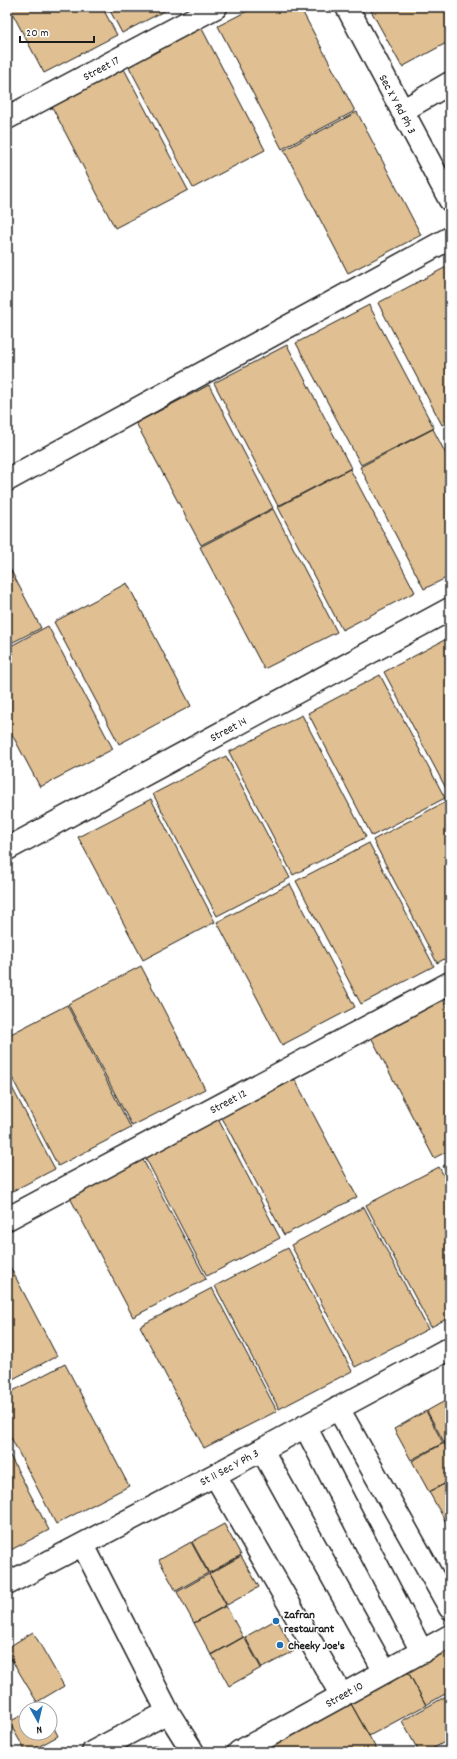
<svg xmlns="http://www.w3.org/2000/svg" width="457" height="1759" viewBox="0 0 457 1759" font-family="Dekko,sans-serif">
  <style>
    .building { fill: #e0c092; stroke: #1c1c1c }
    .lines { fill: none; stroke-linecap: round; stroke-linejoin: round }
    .minor-casing { stroke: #1c1c1c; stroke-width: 25 }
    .minor { stroke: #fff; stroke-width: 22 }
    .poi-dot { fill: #1f6fb2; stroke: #fff; stroke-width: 1.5 }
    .labels { text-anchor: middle; stroke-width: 3; stroke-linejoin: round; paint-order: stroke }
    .street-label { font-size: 12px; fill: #1c1c1c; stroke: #fff }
    .poi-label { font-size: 12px; font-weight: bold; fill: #1c1c1c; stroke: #fff; text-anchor: start }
  </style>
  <rect width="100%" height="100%" fill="#fff"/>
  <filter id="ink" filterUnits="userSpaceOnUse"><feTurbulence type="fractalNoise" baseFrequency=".025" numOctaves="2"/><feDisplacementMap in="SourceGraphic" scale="8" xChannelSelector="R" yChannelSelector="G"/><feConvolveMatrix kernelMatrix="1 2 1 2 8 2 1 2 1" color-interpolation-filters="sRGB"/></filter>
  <g filter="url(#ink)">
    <path class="building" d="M9 7H102L117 35 44 73Z
      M108 7H172L122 33Z
      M255 7H300L355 111 282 149 218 26Z
      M369 7H450V41L402 67Z
      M201 27 265 150 193 188 128 65Z
      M123 67 188 190 115 228 51 105Z
      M357 112 421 235 348 273 284 150Z
      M450 265V421L442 425 378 303Z
      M369 305 434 428 361 465 296 343Z
      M287 345 351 468 278 506 214 383Z
      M209 385 273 508 201 545 136 423Z
      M433 429 450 462V576L424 589 360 467Z
      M350 469 415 592 342 630 278 507Z
      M273 509 337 632 264 669 200 547Z
      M7 563 41 628 7 645Z
      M127 583 191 706 119 744 54 622Z
      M48 626 113 749 40 787 7 725V648Z
      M450 637V794H449L384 672Z
      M380 675 445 798 372 836 308 713Z
      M302 715 366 837 293 875 229 752Z
      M226 756 290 878 217 916 153 794Z
      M151 799 215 922 143 960 78 837Z
      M445 802 450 811V956L437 963 373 840Z
      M369 843 434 966 361 1004 296 881Z
      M290 884 355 1007 282 1045 217 922Z
      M141 966 205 1089 132 1126 68 1004Z
      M442 998 450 1012V1150L434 1158 370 1035Z
      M67 1005 131 1128 58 1166 7 1068V1036Z
      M292 1074 357 1197 284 1235 219 1112Z
      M7 1078 55 1169 7 1194Z
      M216 1115 280 1238 207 1276 143 1153Z
      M141 1156 206 1279 133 1317 68 1194Z
      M450 1162V1180L443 1166Z
      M439 1167 450 1187V1317L431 1327 366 1205Z
      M364 1207 428 1329 355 1367 291 1245Z
      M288 1248 352 1371 279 1409 215 1286Z
      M7 1261 57 1356 7 1382Z
      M212 1288 277 1411 204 1448 140 1326Z
      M65 1364 129 1486 56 1524 7 1430V1394Z
      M450 1398V1439L444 1442 427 1411Z
      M426 1411 443 1443 411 1460 394 1429Z
      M450 1440V1453L444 1443Z
      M444 1443 450 1455V1481L429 1492 412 1461Z
      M7 1450 49 1530 7 1552Z
      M450 1481V1522L447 1524 429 1492Z
      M224 1524 241 1555 209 1573 192 1542Z
      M191 1542 208 1573 176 1591 159 1560Z
      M241 1556 259 1587 227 1605 209 1574Z
      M209 1574 226 1605 194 1623 177 1592Z
      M226 1606 243 1637 211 1655 194 1623Z
      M277 1619 294 1651 262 1668 245 1637Z
      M33 1632 64 1686 37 1702 7 1652V1648Z
      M244 1637 261 1668 229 1686 212 1655Z
      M450 1645V1691L426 1705 407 1670Z
      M407 1670 426 1705 369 1736 350 1702Z
      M450 1694V1739L427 1752H419L402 1721Z
      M350 1702 378 1752H269L267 1749Z
      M41 1704 44 1709H33Z
      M26 1713V1733H50V1720L58 1736 29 1752H26L9 1722Z
      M156 1745 160 1752H142Z"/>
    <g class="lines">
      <defs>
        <path id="minor" d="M347 7 450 200
          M402 111 450 83
          M7 118 216 7
          M7 480 450 238
          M7 849 450 609
          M7 1219 450 983
          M338 1408 450 1608
          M305 1426 422 1652
          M262 1450 385 1672
          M215 1475 342 1696
          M83 1545 168 1712 193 1752
          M7 1584 215 1475 450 1348
          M93 1752 168 1712
          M239 1752 450 1636"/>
      </defs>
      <use href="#minor" class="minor-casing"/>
      <use href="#minor" class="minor"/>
    </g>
  </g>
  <g class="poi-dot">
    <circle cx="276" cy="1621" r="4"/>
    <circle cx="280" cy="1645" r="4"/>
  </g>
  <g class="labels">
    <g class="street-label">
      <text transform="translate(101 68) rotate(-28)" y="4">Street 17</text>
      <text transform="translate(398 104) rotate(62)" y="4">Sec X Y Rd Ph 3</text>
      <text transform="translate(228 729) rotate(-28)" y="4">Street 14</text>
      <text transform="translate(228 1101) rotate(-28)" y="4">Street 12</text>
      <text transform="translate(229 1467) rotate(-28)" y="4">St 11 Sec Y Ph 3</text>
      <text transform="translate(344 1694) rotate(-29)" y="4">Street 10</text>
    </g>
    <g class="poi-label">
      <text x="284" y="1618">Zafran<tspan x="284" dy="14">restaurant</tspan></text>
      <text x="288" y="1649">Cheeky Joe's</text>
    </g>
  </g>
  <rect width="457" height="1759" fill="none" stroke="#fff" stroke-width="24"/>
  <rect x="12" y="12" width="433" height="1735" fill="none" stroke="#1c1c1c" stroke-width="1.5" filter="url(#ink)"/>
  <g transform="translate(38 1721) rotate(172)"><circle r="19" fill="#ffffff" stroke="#a4a4a4"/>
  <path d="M0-3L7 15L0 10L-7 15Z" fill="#1f6fb2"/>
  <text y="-6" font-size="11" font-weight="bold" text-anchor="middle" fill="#1c1c1c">N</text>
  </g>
  <path d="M20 36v6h74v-6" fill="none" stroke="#1c1c1c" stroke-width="2"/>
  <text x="26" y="36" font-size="12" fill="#1c1c1c" stroke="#ffffff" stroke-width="3" paint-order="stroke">20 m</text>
</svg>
